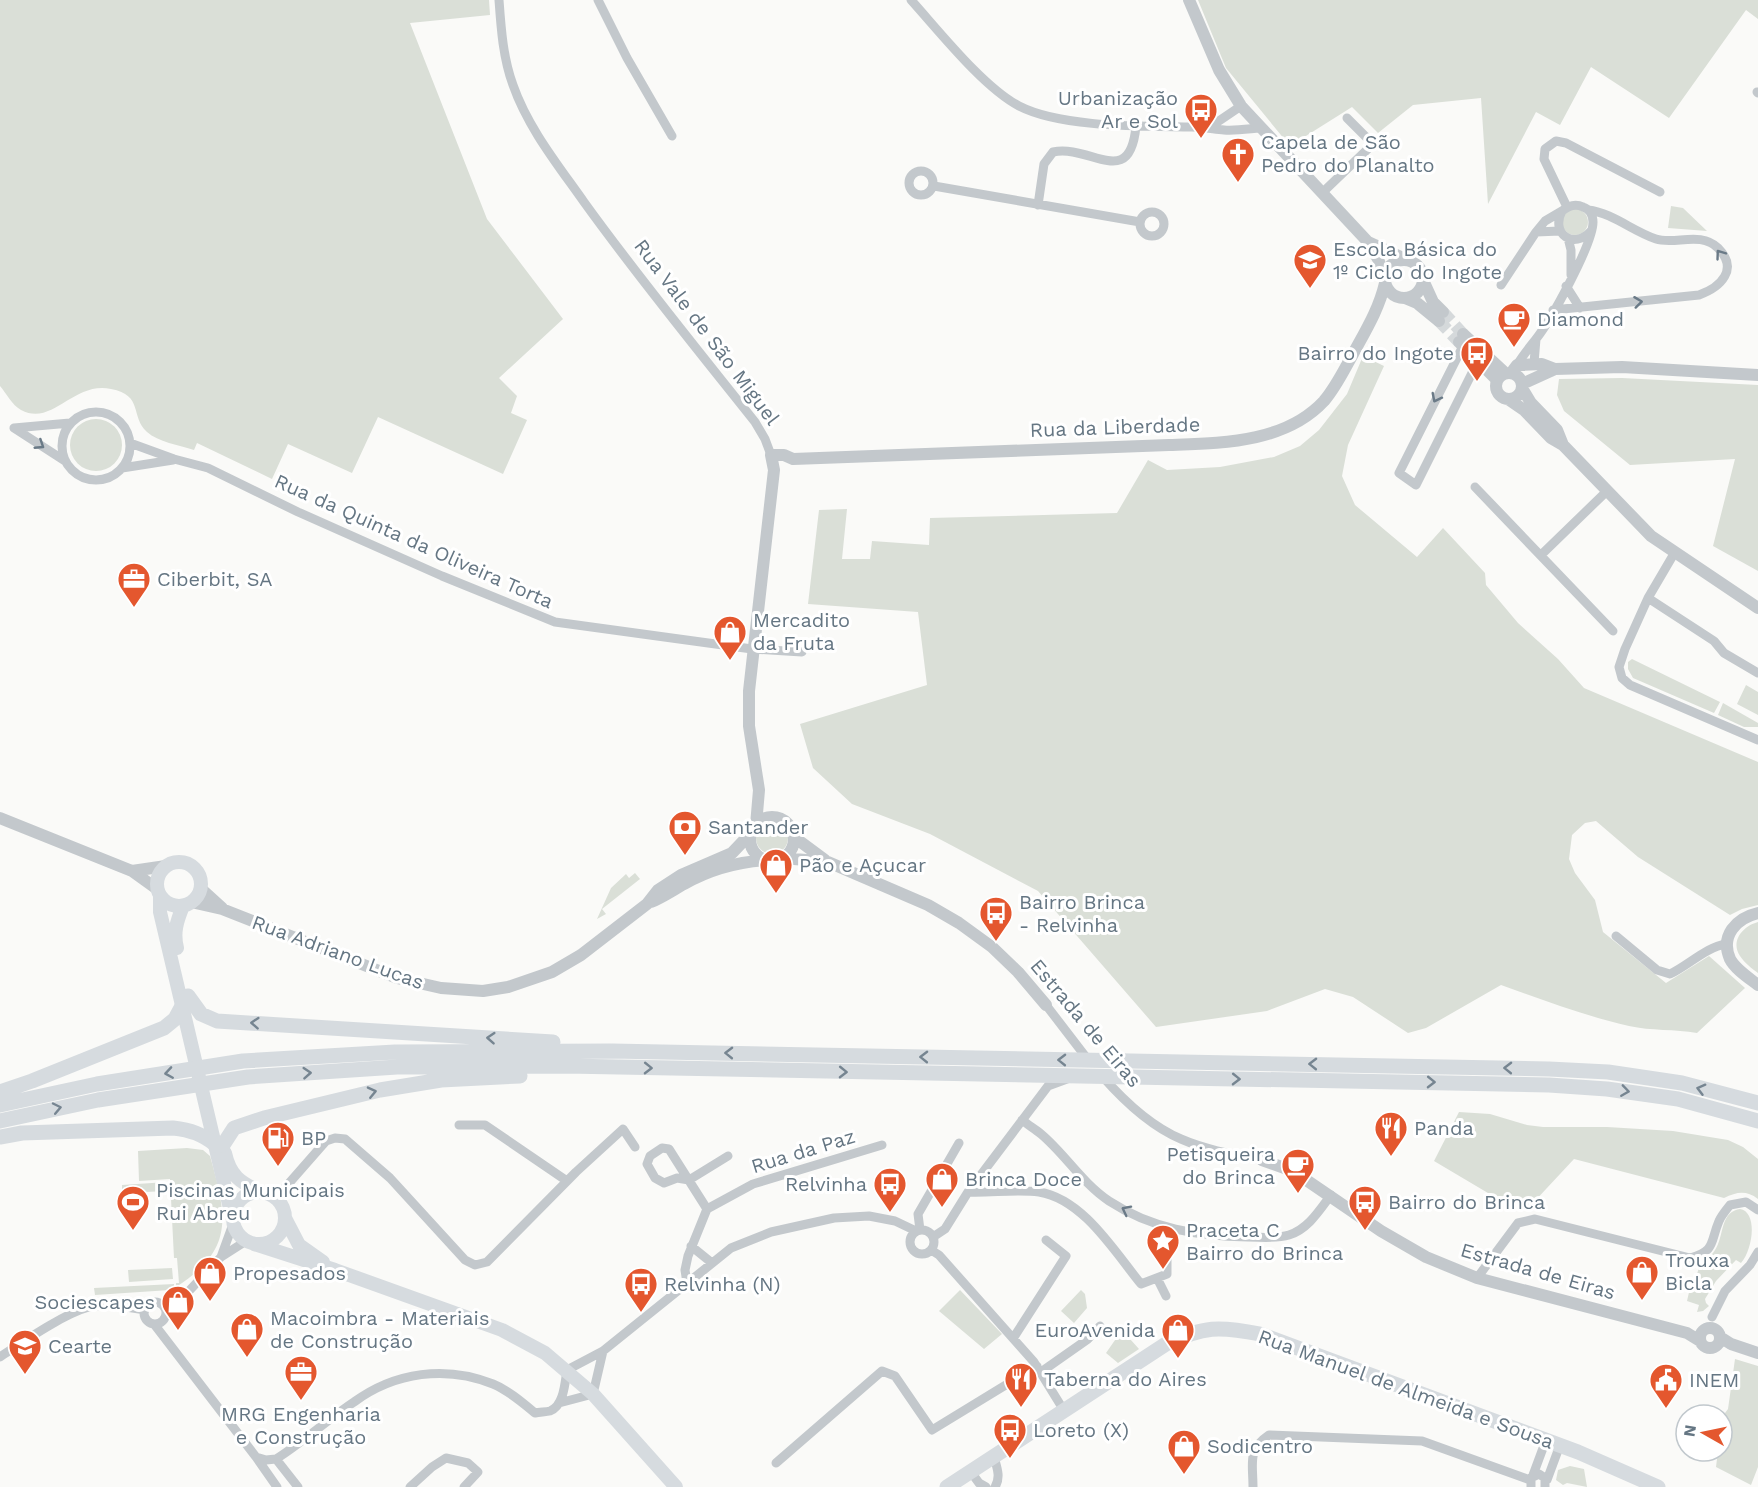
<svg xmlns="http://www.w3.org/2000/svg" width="1758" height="1487" viewBox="0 0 1758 1487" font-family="'Work Sans',sans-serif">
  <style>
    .green { fill: #dadfd7 }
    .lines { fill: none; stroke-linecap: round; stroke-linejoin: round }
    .tertiary-tunnel { stroke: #d5d9db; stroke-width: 12; stroke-dasharray: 12 6; stroke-linecap: butt }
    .minor { stroke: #c3c8cc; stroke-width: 9 }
    .tertiary { stroke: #c3c8cc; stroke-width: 12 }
    .secondary { stroke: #d6dbdf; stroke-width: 14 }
    .primary { stroke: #d6dbdf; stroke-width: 15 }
    .trunk { stroke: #d6dbdf; stroke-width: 15 }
    .oneway { stroke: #6a7a87 }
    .oneway2 { stroke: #768591 }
    .labels { text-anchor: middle; stroke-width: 6; stroke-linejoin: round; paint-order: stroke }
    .poi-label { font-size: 20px; fill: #657683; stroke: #fff; text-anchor: start }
    .street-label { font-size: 20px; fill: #657683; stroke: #fff }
  </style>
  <rect width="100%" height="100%" fill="#fafaf8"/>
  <path class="green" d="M0 0H489L490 15 410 23 487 219 563 319 499 378 517 396 511 413 527 420 503 474 378 417 352 473 288 444 272 479 197 443 194 450C179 445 158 442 147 432 130 417 144 395 111 389 73 381 53 427 21 410 12 405 6 393 0 386Z
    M1198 0H1758V19L1746 10 1669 118 1591 67 1560 125 1536 112 1488 204 1481 98 1413 105 1378 133 1352 107 1290 146 1226 68Z
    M1671 206 1683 208 1707 231 1668 228Z
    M1562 222a13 13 0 1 1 26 0a13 13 0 1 1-26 0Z
    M1363 356 1384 366 1348 445 1342 476 1355 505 1417 557 1443 528 1485 573 1486 585 1518 623 1558 659 1584 688 1758 762V905L1742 909 1730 915 1638 857 1596 821 1585 823 1572 835 1569 859 1575 873 1595 900 1603 932 1666 983 1709 956 1745 988 1697 1033C1675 1029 1651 1031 1629 1026 1585 1016 1543 1000 1501 985L1426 1028 1408 1033 1353 997 1325 989 1267 1011 1156 1027 1038 891 930 834 852 804 813 768 800 724 927 685 918 612 808 604 819 510 847 509 842 559H870L872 541 929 545 930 518 1117 513 1148 460 1167 470 1220 467 1274 457 1300 446 1319 430 1347 394Z
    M1622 378 1758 385V571L1713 546 1735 459 1630 465 1564 411 1557 395 1559 379Z
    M70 445a26 26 0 1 1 52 0a26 26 0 1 1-52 0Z
    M1632 659 1720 702 1714 713 1633 678 1628 669V662Z
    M1746 685 1758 692V715L1737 704Z
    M1723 703 1758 723V727H1744L1718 715Z
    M756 838a16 16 0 1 1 32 0a16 16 0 1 1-32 0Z
    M635 873 640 879 602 909 606 914 597 919 611 888 626 874 629 878Z
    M1758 922V973C1752 969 1744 962 1740 956 1730 941 1743 926 1758 922Z
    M1459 1112 1490 1114 1527 1125 1543 1127H1607L1673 1131 1728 1140 1743 1147 1758 1159V1199C1746 1190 1737 1192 1724 1198L1574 1159 1533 1203 1520 1212 1434 1161Z
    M187 1148 203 1150 210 1156C227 1217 235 1249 176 1287V1283H179L177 1258H174L170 1179 139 1181 138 1151Z
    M167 1182 168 1191 122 1193V1185Z
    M1740 1209C1758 1212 1753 1249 1741 1263L1736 1260 1716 1281 1705 1299 1706 1303 1709 1306 1703 1311 1697 1312 1699 1305 1687 1301 1690 1288H1693L1700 1264 1697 1263C1732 1253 1712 1214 1740 1209Z
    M172 1268 173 1279 129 1282 128 1270Z
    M174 1284V1288L170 1290 95 1295 94 1288Z
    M960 1290 1002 1334 984 1349 939 1311Z
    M1081 1290 1085 1294 1087 1308 1074 1323 1061 1311Z
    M1122 1330 1139 1349 1118 1363 1106 1353Z
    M1735 1359 1758 1366V1467L1751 1485 1716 1467 1718 1451H1722V1417L1728 1409Z
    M1570 1466 1584 1469 1587 1487 1567 1483 1563 1485 1556 1480 1558 1470Z"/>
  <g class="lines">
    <path class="tertiary-tunnel" d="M1443 312 1463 334
      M1439 321 1459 342"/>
    <path class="minor" d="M499 0C501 28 503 58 513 85 528 128 558 165 584 202 638 277 697 349 755 422L765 439 771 455
      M598 0 627 58 672 136
      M911 0C939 31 983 87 1019 106 1062 128 1144 126 1192 127 1203 127 1213 129 1224 130 1235 131 1248 129 1260 128
      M1757 92 1758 93
      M1210 127 1241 106
      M909 183a12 12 0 1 1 24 0a12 12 0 1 1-24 0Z
      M934 186 1140 222
      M1322 193 1373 144 1347 118
      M1038 205 1044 164 1053 152C1091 144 1130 191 1136 126
      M1567 207 1544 159 1545 149 1556 141 1566 143 1660 192
      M1140 224a12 12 0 1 1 24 0a12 12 0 1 1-24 0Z
      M1536 232 1545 221 1562 211
      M1568 238 1571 250V275
      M1501 285 1536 232 1560 231
      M1566 286 1580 308
      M1553 310 1699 295C1721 287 1739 269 1718 248 1701 231 1675 245 1656 239 1632 231 1613 213 1588 210
      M1463 346 1399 473 1416 485 1473 371
      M1534 363 1536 339
      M1517 365C1523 355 1529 348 1536 339 1551 320 1593 244 1593 222 1593 215 1589 209 1583 207 1575 203 1568 206 1562 211 1550 234 1574 250 1591 231
      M62 446a34 34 0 1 1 68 0a34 34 0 1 1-68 0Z
      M14 428 65 461
      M14 428 70 423
      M130 443 174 459 208 468 298 512 442 576 555 622 752 649 802 652
      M122 468 173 460
      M1475 487 1613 631
      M1675 552 1648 598 1625 649 1619 667 1622 678 1630 685 1758 740
      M1541 555 1607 491
      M1648 598 1714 641 1724 653 1758 673
      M1616 936 1657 970 1670 974C1689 965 1706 947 1726 944
      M1046 1005 1089 1061
      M1102 1076C1124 1101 1150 1126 1181 1139 1206 1150 1236 1155 1262 1160
      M1022 1120C1028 1125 1035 1129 1041 1134 1065 1154 1082 1183 1109 1201 1152 1229 1197 1236 1248 1237 1261 1237 1276 1239 1289 1235 1308 1229 1319 1211 1331 1195
      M459 1125H485L567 1181
      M968 1192C991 1193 1017 1189 1039 1192 1083 1199 1114 1251 1141 1284L1167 1274V1229
      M276 1198 326 1141 335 1138 345 1139 390 1178 465 1260 475 1265 487 1262 576 1172 623 1129 635 1147
      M707 1209 669 1149 662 1148 650 1156 647 1164 655 1178 664 1183 677 1178 689 1180 728 1156
      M910 1242a12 12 0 1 1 24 0a12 12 0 1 1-24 0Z
      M920 1230 918 1214 959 1143
      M933 1237 945 1229 968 1192 1048 1086 1067 1079
      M691 1246 712 1263
      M931 1250 939 1255 1034 1362 1063 1409
      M221 1257 233 1224
      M1157 1278 1166 1296
      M1477 1278 1518 1223 1535 1219 1690 1258C1716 1251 1710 1242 1719 1221 1721 1216 1726 1210 1730 1205L1746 1202 1758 1210
      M687 1283 685 1270 688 1256 707 1209 753 1184 882 1145
      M144 1313a11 11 0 1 1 22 0a11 11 0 1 1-22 0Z
      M165 1308 188 1292 221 1257 246 1241
      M1712 1317 1725 1291 1750 1265 1758 1252
      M154 1324 256 1457 277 1487
      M1014 1337 1066 1256 1046 1240
      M0 1357C23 1342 63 1314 89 1307 107 1303 127 1307 145 1310
      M1041 1372 1088 1339 1100 1326
      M559 1403 593 1394 603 1351
      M256 1457 266 1460 276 1459C303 1442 327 1420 354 1402 395 1372 446 1365 493 1384 508 1390 523 1403 535 1413 540 1412 546 1412 550 1411 564 1406 565 1382 567 1370L603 1351 731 1248 771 1232 834 1218 869 1216 895 1221 916 1231
      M994 1457C997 1468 1001 1477 995 1487
      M276 1459 298 1487
      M776 1463 882 1371 895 1376 932 1430 1037 1366
      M971 1472 979 1483 986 1487
      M1533 1475 1546 1440
      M1547 1480 1560 1445
      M410 1487 432 1467 446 1458 468 1463 478 1472 464 1487
      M1253 1487C1253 1462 1247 1450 1269 1435L1422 1441 1530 1480
      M1531 1487V1478L1539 1474 1545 1478V1487"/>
    <path class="tertiary" d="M1189 0 1219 70 1241 106 1368 242 1378 259 1385 278
      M1368 242 1405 259
      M1385 279a19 19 0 1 1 38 0a19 19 0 1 1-38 0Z
      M1423 280 1433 302 1443 312
      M1405 298 1417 303 1439 321
      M1463 334 1505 373
      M1459 342 1497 380
      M1496 386a13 13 0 1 1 26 0a13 13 0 1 1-26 0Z
      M1511 373 1517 365 1542 364 1555 369
      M1522 384 1555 369 1622 367 1758 375
      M1522 388 1531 403 1557 430 1563 445
      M1508 399 1524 410 1551 438 1563 445 1651 536 1758 608
      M750 839a22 22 0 1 1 44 0a22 22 0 1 1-44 0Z
      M0 818 132 871 157 889
      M756 825 759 790 749 726V691L774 470 771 455H784L793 459 1169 445C1222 443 1285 443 1324 401 1336 387 1344 370 1353 354 1366 330 1379 309 1385 283
      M794 837 825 860
      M783 858 828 862 928 905 959 923 992 947 1018 972 1046 1005
      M132 871 166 866
      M200 888 222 908
      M191 902 222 909 397 978 441 988 483 991 508 987 552 972 581 955 647 904 658 890 681 875 732 853 751 833
      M651 902C663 897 673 890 684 884 710 869 737 862 766 860
      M1758 913C1736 918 1720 936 1730 959 1735 969 1749 978 1758 985
      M1262 1160 1293 1171 1381 1231 1426 1257 1477 1278 1687 1333 1700 1341
      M1700 1338a10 10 0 1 1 20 0a10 10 0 1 1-20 0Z
      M1720 1337 1731 1344 1758 1353"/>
    <path class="secondary" d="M157 884a22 22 0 1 1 44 0a22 22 0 1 1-44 0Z
      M160 897V912L232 1217
      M177 948C173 932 177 921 183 906
      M225 1153C230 1176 240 1182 260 1192
      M233 1218a26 26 0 1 1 52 0a26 26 0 1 1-52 0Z
      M285 1218 299 1245 323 1262
      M254 1244 335 1270 502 1330 545 1353 593 1394 676 1487"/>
    <path class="primary" d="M947 1487 1166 1344C1204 1326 1219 1326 1260 1334L1578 1452 1658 1487"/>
    <path class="trunk" d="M188 996 201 1014 217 1021 553 1042
      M0 1092 32 1081 164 1028 175 1019 182 1006
      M0 1105 97 1084 243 1061 395 1052 612 1051 1549 1069 1608 1072 1682 1083 1758 1103
      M0 1121 98 1100 248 1077 397 1067 566 1066 1549 1085 1607 1089 1678 1099 1758 1121
      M0 1137 22 1133 173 1128C191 1130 202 1134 216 1145
      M223 1145 234 1128 264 1118 380 1090 441 1080 520 1076"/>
  </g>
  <defs><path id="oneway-chevron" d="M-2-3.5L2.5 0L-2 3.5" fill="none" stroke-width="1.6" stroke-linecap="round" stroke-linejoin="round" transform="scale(1.5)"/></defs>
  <g class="oneway">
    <use href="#oneway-chevron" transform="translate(1720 254) rotate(-126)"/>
    <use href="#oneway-chevron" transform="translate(1638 302) rotate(-7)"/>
    <use href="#oneway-chevron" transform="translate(1436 398) rotate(117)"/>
    <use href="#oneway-chevron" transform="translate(40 445) rotate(33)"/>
    <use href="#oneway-chevron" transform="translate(1126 1210) rotate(-153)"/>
  </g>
  <g class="oneway2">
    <use href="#oneway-chevron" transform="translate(255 1023) rotate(-176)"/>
    <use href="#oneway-chevron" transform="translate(491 1038) rotate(-176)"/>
    <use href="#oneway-chevron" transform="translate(729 1053) rotate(-179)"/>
    <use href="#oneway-chevron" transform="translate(924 1057) rotate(-179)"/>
    <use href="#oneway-chevron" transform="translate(1062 1060) rotate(-179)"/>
    <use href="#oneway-chevron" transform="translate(1313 1064) rotate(-179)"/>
    <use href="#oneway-chevron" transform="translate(648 1068) rotate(1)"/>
    <use href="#oneway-chevron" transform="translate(1508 1068) rotate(-179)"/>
    <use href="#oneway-chevron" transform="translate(843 1072) rotate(1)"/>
    <use href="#oneway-chevron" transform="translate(169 1073) rotate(171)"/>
    <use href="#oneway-chevron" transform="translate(307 1073) rotate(-4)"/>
    <use href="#oneway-chevron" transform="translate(1236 1079) rotate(1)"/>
    <use href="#oneway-chevron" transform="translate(1431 1082) rotate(1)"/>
    <use href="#oneway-chevron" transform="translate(1701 1089) rotate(-165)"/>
    <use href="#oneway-chevron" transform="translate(1625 1091) rotate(8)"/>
    <use href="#oneway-chevron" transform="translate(372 1092) rotate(-13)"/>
    <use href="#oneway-chevron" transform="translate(57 1108) rotate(-12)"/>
  </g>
  <defs>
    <symbol id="bus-pin" viewBox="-11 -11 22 30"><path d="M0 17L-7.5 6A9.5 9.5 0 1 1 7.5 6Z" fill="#e4572e" stroke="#fff"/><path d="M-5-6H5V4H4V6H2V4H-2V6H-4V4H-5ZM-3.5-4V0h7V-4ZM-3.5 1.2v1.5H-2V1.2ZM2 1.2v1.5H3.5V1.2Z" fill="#fff"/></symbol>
    <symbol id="church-pin" viewBox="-11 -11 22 30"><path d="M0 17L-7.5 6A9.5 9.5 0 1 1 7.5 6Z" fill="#e4572e" stroke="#fff"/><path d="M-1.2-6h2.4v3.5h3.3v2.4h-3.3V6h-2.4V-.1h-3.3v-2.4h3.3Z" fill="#fff"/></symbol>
    <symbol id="school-pin" viewBox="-11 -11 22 30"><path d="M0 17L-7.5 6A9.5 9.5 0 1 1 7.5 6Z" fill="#e4572e" stroke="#fff"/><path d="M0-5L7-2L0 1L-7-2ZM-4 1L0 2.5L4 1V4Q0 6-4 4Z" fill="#fff"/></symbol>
    <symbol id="cafe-pin" viewBox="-11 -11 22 30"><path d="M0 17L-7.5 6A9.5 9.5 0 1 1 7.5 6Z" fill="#e4572e" stroke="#fff"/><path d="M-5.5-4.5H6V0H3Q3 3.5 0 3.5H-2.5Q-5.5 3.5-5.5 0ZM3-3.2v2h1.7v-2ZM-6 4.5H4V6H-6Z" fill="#fff"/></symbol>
    <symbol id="office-pin" viewBox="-11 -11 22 30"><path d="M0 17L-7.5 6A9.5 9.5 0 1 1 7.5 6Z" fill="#e4572e" stroke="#fff"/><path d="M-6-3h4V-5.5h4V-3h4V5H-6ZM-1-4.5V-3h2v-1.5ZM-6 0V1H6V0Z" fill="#fff"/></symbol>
    <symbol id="shop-pin" viewBox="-11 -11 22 30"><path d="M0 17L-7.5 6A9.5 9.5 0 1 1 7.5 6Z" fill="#e4572e" stroke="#fff"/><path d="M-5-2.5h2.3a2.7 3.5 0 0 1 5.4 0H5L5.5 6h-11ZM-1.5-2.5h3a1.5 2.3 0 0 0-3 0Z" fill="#fff"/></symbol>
    <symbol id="bank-pin" viewBox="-11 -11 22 30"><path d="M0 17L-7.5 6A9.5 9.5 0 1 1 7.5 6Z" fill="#e4572e" stroke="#fff"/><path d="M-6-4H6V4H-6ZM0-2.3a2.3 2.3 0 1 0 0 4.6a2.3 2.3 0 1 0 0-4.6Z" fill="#fff"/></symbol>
    <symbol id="restaurant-pin" viewBox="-11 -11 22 30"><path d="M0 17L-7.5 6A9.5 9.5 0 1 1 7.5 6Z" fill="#e4572e" stroke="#fff"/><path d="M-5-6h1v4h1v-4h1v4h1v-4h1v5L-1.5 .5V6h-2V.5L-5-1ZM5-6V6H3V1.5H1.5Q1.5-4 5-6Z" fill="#fff"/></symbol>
    <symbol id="fuel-pin" viewBox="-11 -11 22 30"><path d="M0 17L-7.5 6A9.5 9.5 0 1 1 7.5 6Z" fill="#e4572e" stroke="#fff"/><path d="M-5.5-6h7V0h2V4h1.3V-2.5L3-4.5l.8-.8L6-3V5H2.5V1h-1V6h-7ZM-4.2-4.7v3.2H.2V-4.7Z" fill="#fff"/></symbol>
    <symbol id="stadium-pin" viewBox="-11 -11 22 30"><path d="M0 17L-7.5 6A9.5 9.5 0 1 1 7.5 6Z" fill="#e4572e" stroke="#fff"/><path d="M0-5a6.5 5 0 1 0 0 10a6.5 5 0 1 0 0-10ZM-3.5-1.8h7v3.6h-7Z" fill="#fff"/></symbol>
    <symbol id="sight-pin" viewBox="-11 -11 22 30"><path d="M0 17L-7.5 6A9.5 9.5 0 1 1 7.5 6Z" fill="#e4572e" stroke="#fff"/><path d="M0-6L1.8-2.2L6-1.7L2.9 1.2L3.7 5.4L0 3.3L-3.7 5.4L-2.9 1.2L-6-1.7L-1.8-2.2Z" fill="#fff"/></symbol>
    <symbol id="civic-pin" viewBox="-11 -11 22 30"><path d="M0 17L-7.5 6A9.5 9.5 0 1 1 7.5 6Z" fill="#e4572e" stroke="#fff"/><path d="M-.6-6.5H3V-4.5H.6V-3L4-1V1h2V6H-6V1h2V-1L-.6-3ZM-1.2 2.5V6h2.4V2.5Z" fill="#fff"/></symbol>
  </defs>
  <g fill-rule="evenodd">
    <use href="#bus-pin" x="1182" y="91" width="38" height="52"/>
    <use href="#church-pin" x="1219" y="135" width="38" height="52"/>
    <use href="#school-pin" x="1291" y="241" width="38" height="52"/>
    <use href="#cafe-pin" x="1495" y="300" width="38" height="52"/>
    <use href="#bus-pin" x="1458" y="334" width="38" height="52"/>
    <use href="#office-pin" x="115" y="560" width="38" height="52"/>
    <use href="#shop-pin" x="711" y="613" width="38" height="52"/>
    <use href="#bank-pin" x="666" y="808" width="38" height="52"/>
    <use href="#shop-pin" x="757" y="846" width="38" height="52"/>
    <use href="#bus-pin" x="977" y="894" width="38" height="52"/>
    <use href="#restaurant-pin" x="1372" y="1109" width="38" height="52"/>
    <use href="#fuel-pin" x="259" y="1119" width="38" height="52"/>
    <use href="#cafe-pin" x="1279" y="1146" width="38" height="52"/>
    <use href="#shop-pin" x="923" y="1160" width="38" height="52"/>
    <use href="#bus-pin" x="871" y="1165" width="38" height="52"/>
    <use href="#stadium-pin" x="114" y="1183" width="38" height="52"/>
    <use href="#bus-pin" x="1346" y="1183" width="38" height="52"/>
    <use href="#sight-pin" x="1144" y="1222" width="38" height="52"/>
    <use href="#shop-pin" x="1623" y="1253" width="38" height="52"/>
    <use href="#shop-pin" x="191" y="1254" width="38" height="52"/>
    <use href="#bus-pin" x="622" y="1265" width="38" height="52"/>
    <use href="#shop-pin" x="159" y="1283" width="38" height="52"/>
    <use href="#shop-pin" x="228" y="1310" width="38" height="52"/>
    <use href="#shop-pin" x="1159" y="1311" width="38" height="52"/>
    <use href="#school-pin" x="6" y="1327" width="38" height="52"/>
    <use href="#office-pin" x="282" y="1353" width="38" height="52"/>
    <use href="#restaurant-pin" x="1002" y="1360" width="38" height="52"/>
    <use href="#civic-pin" x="1647" y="1361" width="38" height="52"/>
    <use href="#bus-pin" x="991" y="1411" width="38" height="52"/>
    <use href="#shop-pin" x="1165" y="1427" width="38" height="52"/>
  </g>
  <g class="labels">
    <g class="poi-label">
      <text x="1178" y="105" text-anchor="end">Urbanização<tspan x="1178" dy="23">Ar e Sol</tspan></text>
      <text x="1261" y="149">Capela de São<tspan x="1261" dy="23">Pedro do Planalto</tspan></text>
      <text x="1333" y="256">Escola Básica do<tspan x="1333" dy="23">1º Ciclo do Ingote</tspan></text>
      <text x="1537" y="326">Diamond</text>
      <text x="1454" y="360" text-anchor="end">Bairro do Ingote</text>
      <text x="157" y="586">Ciberbit, SA</text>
      <text x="753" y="627">Mercadito<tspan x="753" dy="23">da Fruta</tspan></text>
      <text x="708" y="834">Santander</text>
      <text x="799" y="872">Pão e Açucar</text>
      <text x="1019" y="909">Bairro Brinca<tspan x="1019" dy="23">- Relvinha</tspan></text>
      <text x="1414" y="1135">Panda</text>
      <text x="301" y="1145">BP</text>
      <text x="1275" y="1161" text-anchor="end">Petisqueira<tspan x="1275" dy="23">do Brinca</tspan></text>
      <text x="965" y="1186">Brinca Doce</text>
      <text x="867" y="1191" text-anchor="end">Relvinha</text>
      <text x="156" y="1197">Piscinas Municipais<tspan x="156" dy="23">Rui Abreu</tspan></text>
      <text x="1388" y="1209">Bairro do Brinca</text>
      <text x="1186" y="1237">Praceta C<tspan x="1186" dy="23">Bairro do Brinca</tspan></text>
      <text x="1665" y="1267">Trouxa<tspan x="1665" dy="23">Bicla</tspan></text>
      <text x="233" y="1280">Propesados</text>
      <text x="664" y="1291">Relvinha (N)</text>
      <text x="155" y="1309" text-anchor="end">Sociescapes</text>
      <text x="270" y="1325">Macoimbra - Materiais<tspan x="270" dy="23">de Construção</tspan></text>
      <text x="1155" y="1337" text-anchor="end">EuroAvenida</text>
      <text x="48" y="1353">Cearte</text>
      <text x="1044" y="1386">Taberna do Aires</text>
      <text x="1689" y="1387">INEM</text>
      <text x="301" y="1421" text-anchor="middle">MRG Engenharia<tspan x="301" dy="23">e Construção</tspan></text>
      <text x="1033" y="1437">Loreto (X)</text>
      <text x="1207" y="1453">Sodicentro</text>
    </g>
    <g class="street-label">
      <text transform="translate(707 332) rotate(53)" y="7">Rua Vale de São Miguel</text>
      <text transform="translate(1115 427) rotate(-2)" y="7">Rua da Liberdade</text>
      <text transform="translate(414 541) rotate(24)" y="7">Rua da Quinta da Oliveira Torta</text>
      <text transform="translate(338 952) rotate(20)" y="7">Rua Adriano Lucas</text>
      <text transform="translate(1086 1023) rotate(50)" y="7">Estrada de Eiras</text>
      <text transform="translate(803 1151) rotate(-17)" y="7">Rua da Paz</text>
      <text transform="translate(1538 1271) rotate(16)" y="7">Estrada de Eiras</text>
      <text transform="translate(1406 1389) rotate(20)" y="7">Rua Manuel de Almeida e Sousa</text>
    </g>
  </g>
  <g transform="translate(1704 1433) rotate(279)"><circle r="28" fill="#ffffff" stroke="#c1c8cd" stroke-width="1.5"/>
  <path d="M0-4.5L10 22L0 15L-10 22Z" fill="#e4572e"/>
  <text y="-9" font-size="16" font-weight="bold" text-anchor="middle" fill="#657683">N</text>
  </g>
</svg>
